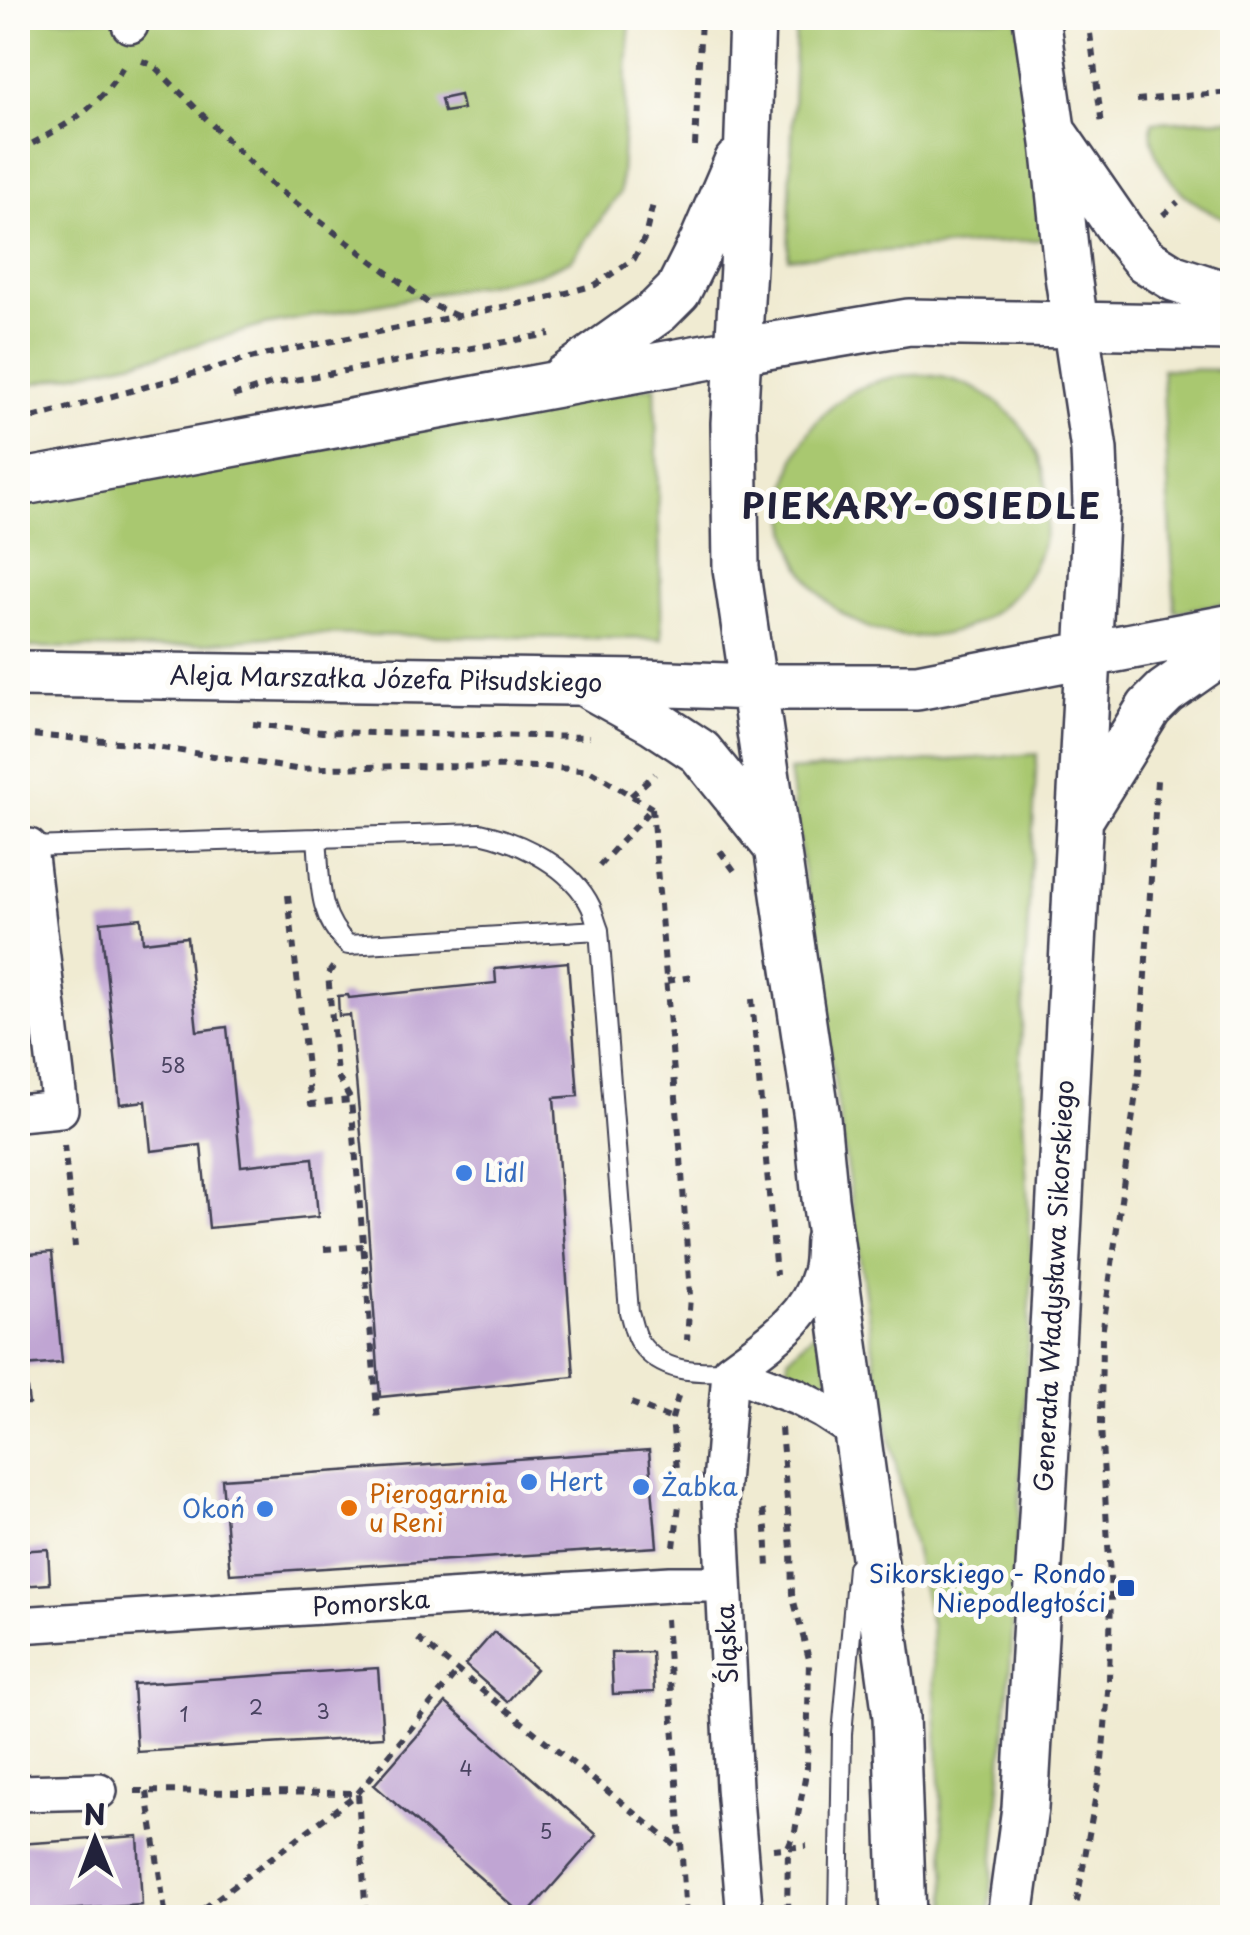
<svg xmlns="http://www.w3.org/2000/svg" width="1250" height="1935" viewBox="0 0 1250 1935" font-family="'Playpen Sans',sans-serif">
  <style>
    .green { fill: #a9c86f; stroke: #667555; stroke-width: 2.5 }
    .building { fill: #c0a5d3 }
    .lines { fill: none; stroke-linecap: round; stroke-linejoin: round }
    .service-casing { stroke: #414052; stroke-width: 22 }
    .minor-casing { stroke: #414052; stroke-width: 40 }
    .tertiary-casing { stroke: #414052; stroke-width: 50 }
    .path { stroke: #414052; stroke-width: 6; stroke-dasharray: 8 8; stroke-linecap: butt }
    .service { stroke: #fff; stroke-width: 18 }
    .minor { stroke: #fff; stroke-width: 35 }
    .tertiary { stroke: #fff; stroke-width: 45 }
    .shop-dot { fill: #3f7fe0; stroke: #fdfcf7; stroke-width: 4 }
    .food-dot { fill: #e8710a; stroke: #fdfcf7; stroke-width: 4 }
    .transit-dot { fill: #1a4fb4; stroke: #fdfcf7; stroke-width: 4 }
    .labels { text-anchor: middle; stroke-width: 10; stroke-linejoin: round; paint-order: stroke }
    .number-label { font-size: 20px; fill: #4a4361 }
    .street-label { font-size: 25px; fill: #22223b; stroke: #fdfcf7 }
    .shop-label { font-size: 25px; fill: #366cbe; stroke: #fdfcf7; text-anchor: start }
    .food-label { font-size: 25px; fill: #c56008; stroke: #fdfcf7; text-anchor: start }
    .transit-label { font-size: 25px; fill: #164399; stroke: #fdfcf7; text-anchor: end }
    .district-label { font-size: 35px; font-weight: bold; letter-spacing: 2.5px; fill: #22223b; stroke: #fdfcf7 }
  </style>
  <rect width="100%" height="100%" fill="#fdfcf7"/>
  <filter id="ink" filterUnits="userSpaceOnUse"><feTurbulence type="fractalNoise" baseFrequency=".01" numOctaves="2"/><feDisplacementMap in="SourceGraphic" scale="20" xChannelSelector="R" yChannelSelector="G"/><feConvolveMatrix kernelMatrix="1 2 1 2 8 2 1 2 1" color-interpolation-filters="sRGB"/></filter>
  <filter id="wash" filterUnits="userSpaceOnUse"><feTurbulence type="fractalNoise" baseFrequency=".0048" numOctaves="4" result="noise"/><feDisplacementMap in="SourceGraphic" scale="40" xChannelSelector="R" yChannelSelector="G"/><feGaussianBlur stdDeviation="2.25" result="paint"/><feColorMatrix in="noise" values="0 0 0 0 0 0 0 0 0 0 0 0 0 0 0 0 0 1.4 0 .05"/><feComposite in="paint" operator="in"/></filter>
  <g filter="url(#wash)">
    <rect width="100%" height="100%" fill="#f0ebd2"/>
    <path class="green" d="M18 18H630L620 193 572 259 539 274 265 325 157 356 18 387Z
      M796 18H1017L1048 239 788 258Z
      M1230 119 1232 121V221C1223 217 1212 214 1203 208 1175 191 1147 157 1152 122Z
      M1162 369 1232 370V602L1175 612Z
      M786 506a131 131 0 1 1 262 0a131 131 0 1 1-262 0Z
      M655 386 662 639 299 634 148 649 18 647V502Z
      M1037 754 1020 1064 1032 1272 1012 1644 989 1917H948L931 1624 879 1389 789 771Z
      M819 1316 831 1390 810 1380 789 1376 788 1358 813 1334Z"/>
    <g id="blocks">
      <path class="building" d="M460 95 463 109 444 112 441 99Z
        M141 918 143 942 187 937 197 1031 227 1027 241 1166 313 1158 318 1217 209 1228 201 1145 151 1151 146 1101 120 1104 101 922Z
        M568 962 578 1096 554 1098 574 1377 380 1397 363 1156 350 1015 339 1016 338 996 348 995 349 998 496 983 495 969Z
        M52 1252 62 1363 24 1366 29 1404H18V1255Z
        M649 1450 657 1547 230 1574 222 1479Z
        M48 1549 50 1584 18 1586V1551Z
        M494 1632 536 1669 507 1702 465 1665Z
        M652 1652 654 1692 613 1694 611 1653Z
        M378 1668 383 1737 137 1752 133 1684Z
        M446 1703 597 1835 525 1917 374 1785Z
        M138 1836 142 1905 18 1913V1844Z"/>
    </g>
  </g>
  <g filter="url(#ink)">
    <use href="#blocks" fill-opacity="0" stroke="#414052" stroke-width="2.5"/>
    <g class="lines">
      <defs>
        <path id="service" d="M317 838C321 880 316 914 348 945L599 930
          M29 847 480 833C521 842 572 867 591 907 594 914 596 923 599 930L629 1312C632 1321 634 1335 640 1343 662 1374 697 1372 730 1371
          M839 1918 842 1734 857 1567"/>
        <path id="minor" d="M128 18 130 25
          M18 848 29 847 60 1109 18 1113
          M730 1371 797 1397 824 1411 858 1433
          M18 1625 670 1584H724
          M18 1793 99 1791
          M745 1918 734 1787 720 1496 730 1371C767 1343 808 1320 820 1272 823 1262 822 1250 823 1240"/>
        <path id="tertiary" d="M752 18 744 249 734 423 736 568 817 1118 825 1199 896 1717 903 1918
          M1057 138 1122 232 1145 260 1174 278 1232 297
          M564 378 658 311 678 291 703 241 737 162
          M18 483 738 351 909 322 1232 328
          M18 674 643 683 754 687H917L1232 627
          M588 685 653 721 700 752 776 846
          M1082 816 1149 708 1165 692 1232 645
          M1010 1918 1025 1808 1055 1293 1096 503 1094 450 1068 276 1054 143 1036 18"/>
      </defs>
      <use href="#service" class="service-casing"/>
      <use href="#minor" class="minor-casing"/>
      <use href="#tertiary" class="tertiary-casing"/>
      <path class="path" d="M1088 18 1102 125
        M1230 18 1232 35
        M142 61 153 65 272 185 428 303 457 316
        M1137 100 1232 92
        M695 146 701 18
        M18 151C63 127 101 109 126 62
        M1163 215 1178 202
        M233 396 272 384 550 334
        M18 422 258 356 548 298 595 285 634 259 645 237 654 200
        M253 724 322 732 589 737
        M18 734 130 743 296 769 401 766 547 767 591 771 652 808
        M631 796 655 774
        M652 808 681 1158 690 1296 687 1340
        M720 851 736 873
        M599 866 651 809
        M288 895 311 1104 351 1100 378 1421
        M333 967 328 974 337 1075 351 1100
        M667 981 692 977
        M752 999 776 1275
        M64 1145 75 1247
        M324 1249 363 1246
        M678 1396 672 1419 679 1488
        M631 1403 672 1419
        M781 1428 791 1549 792 1594 809 1659 807 1768 795 1831 788 1847 787 1918
        M763 1510 766 1528 768 1568
        M674 1547 679 1505
        M666 1619 686 1917 673 1918
        M418 1639 681 1850
        M135 1791 358 1793 366 1918
        M147 1792 166 1918
        M773 1849 807 1846
        M191 1918 358 1793 458 1671
        M1074 1918 1102 1761 1109 1680 1111 1594 1101 1426 1102 1335 1139 1072 1157 780"/>
      <use href="#service" class="service"/>
      <use href="#minor" class="minor"/>
      <use href="#tertiary" class="tertiary"/>
    </g>
  </g>
  <g class="shop-dot">
    <circle cx="464" cy="1173" r="10"/>
    <circle cx="529" cy="1482" r="10"/>
    <circle cx="641" cy="1487" r="10"/>
    <circle cx="265" cy="1509" r="10"/>
  </g>
  <circle class="food-dot" cx="349" cy="1508" r="10"/>
  <rect class="transit-dot" x="1116" y="1578" width="20" height="20" rx="5"/>
  <g class="labels">
    <g class="number-label">
      <text x="173" y="1073">58</text>
      <text x="256" y="1715">2</text>
      <text x="323" y="1719">3</text>
      <text x="184" y="1722">1</text>
      <text x="466" y="1776">4</text>
      <text x="546" y="1839">5</text>
    </g>
    <g class="street-label">
      <text transform="translate(386 679) rotate(1)" y="9">Aleja Marszałka Józefa Piłsudskiego</text>
      <text transform="translate(1054 1286) rotate(-87)" y="9">Generała Władysława Sikorskiego</text>
      <text transform="translate(371 1603) rotate(-4)" y="9">Pomorska</text>
      <text transform="translate(727 1644) rotate(-93)" y="9">Śląska</text>
    </g>
    <g class="shop-label">
      <text x="484" y="1182">Lidl</text>
      <text x="549" y="1491">Hert</text>
      <text x="661" y="1496">Żabka</text>
      <text x="245" y="1518" text-anchor="end">Okoń</text>
    </g>
    <g class="food-label">
      <text x="369" y="1503">Pierogarnia<tspan x="369" dy="29">u Reni</tspan></text>
    </g>
    <g class="transit-label">
      <text x="1106" y="1583">Sikorskiego - Rondo<tspan x="1106" dy="29">Niepodległości</tspan></text>
    </g>
    <g class="district-label">
      <text x="922" y="519">PIEKARY-OSIEDLE</text>
    </g>
  </g>
  <rect width="1250" height="1935" fill="none" stroke="#fdfcf7" stroke-width="60"/>
  <g transform="translate(95 1840) rotate(359)" stroke="#fdfcf7" stroke-width="8" paint-order="stroke">
  <path d="M0-8L18 38L0 25L-18 38Z" fill="#22223b"/>
  <text y="-15" font-size="28" font-weight="bold" text-anchor="middle" fill="#22223b">N</text>
  </g>
</svg>
